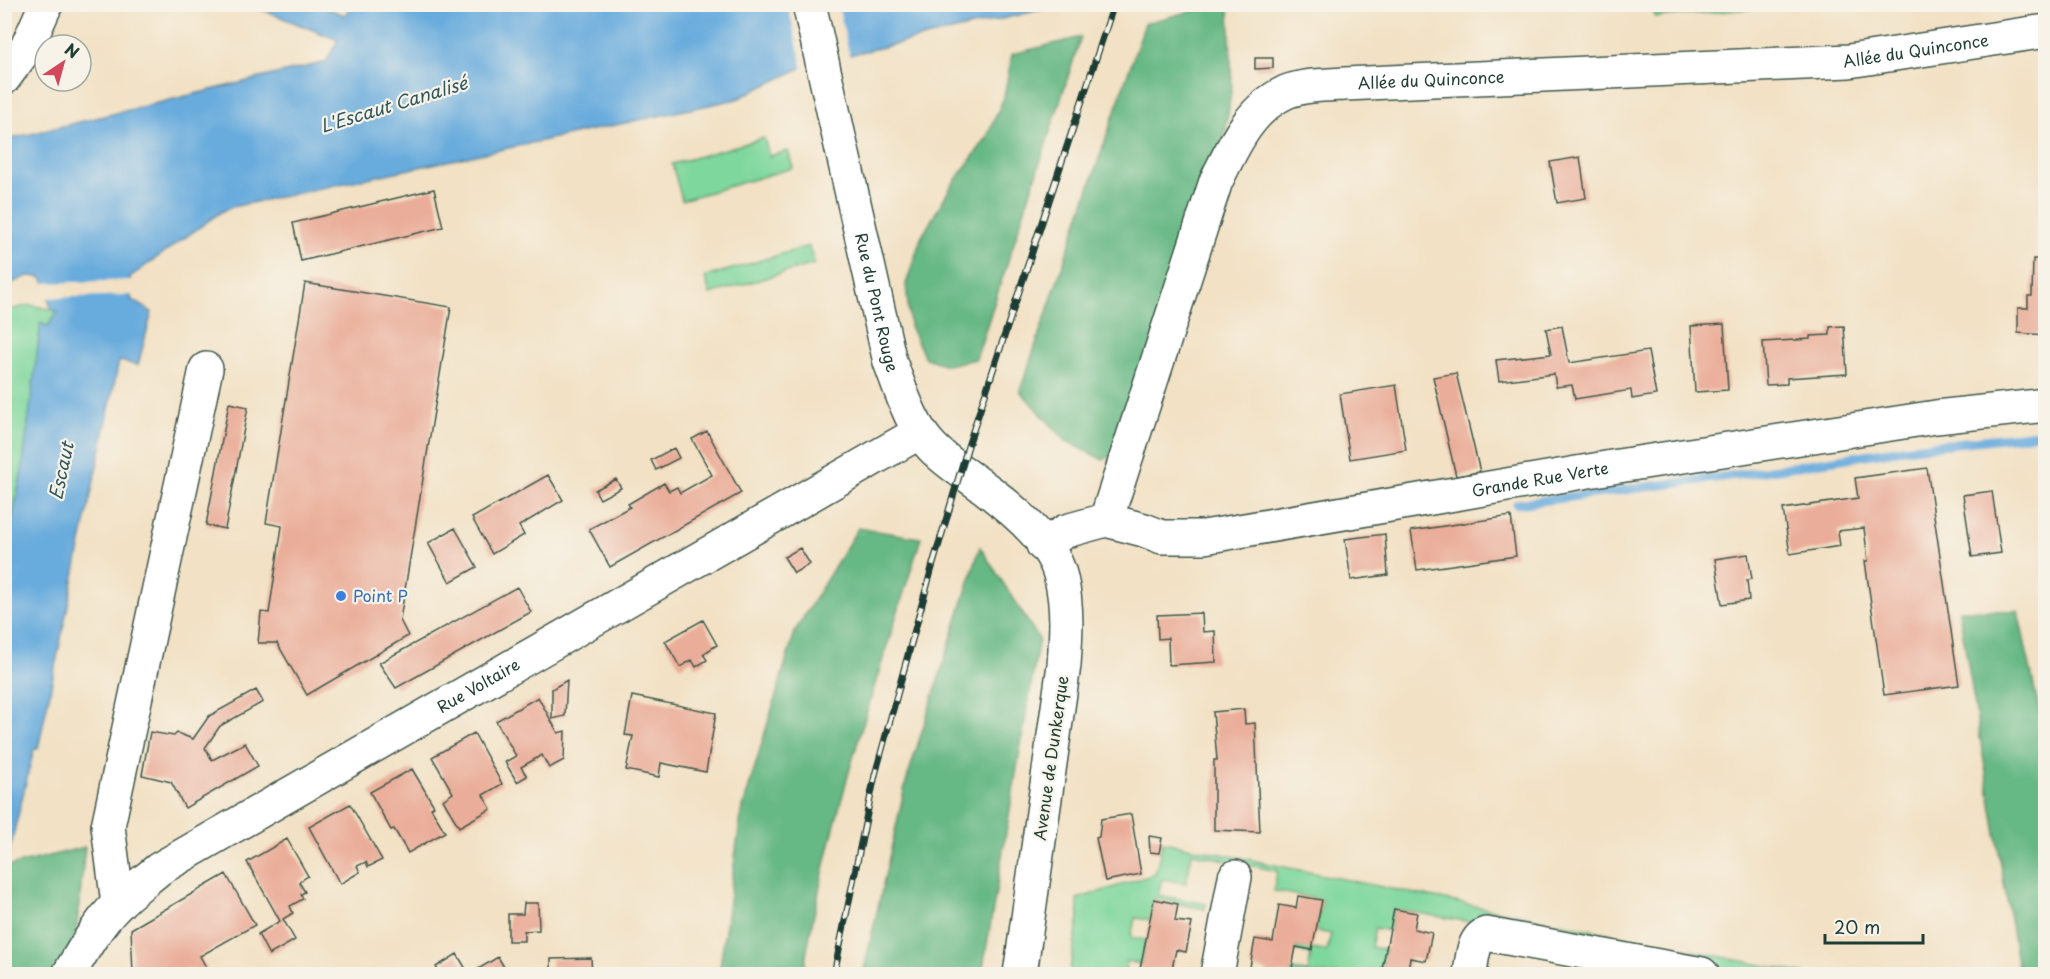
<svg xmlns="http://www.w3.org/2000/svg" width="2050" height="979" viewBox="0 0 2050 979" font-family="'Playpen Sans',sans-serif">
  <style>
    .green { fill: #7ed79c; stroke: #4e8a68; stroke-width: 1.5 }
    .forest { fill: #66b884; stroke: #427a5c; stroke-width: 1.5 }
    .water { fill: #68abdd; stroke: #447488; stroke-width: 1.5 }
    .pier { fill: #f2e1c4 }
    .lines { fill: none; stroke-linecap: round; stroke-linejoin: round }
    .stream { stroke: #68abdd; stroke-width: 9 }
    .building { fill: #eaad99 }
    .minor-casing { stroke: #3f564a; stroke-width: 36 }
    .major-casing { stroke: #3f564a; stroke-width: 36 }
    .minor { stroke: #fff; stroke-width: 33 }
    .major { stroke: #fff; stroke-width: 33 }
    .rail-casing { stroke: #1f3d34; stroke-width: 7 }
    .rail { stroke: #f7f3e8; stroke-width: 4.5; stroke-dasharray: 14; stroke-linecap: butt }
    .shop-dot { fill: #3f7fe0; stroke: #f7f3e8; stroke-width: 2 }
    .labels { text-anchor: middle; stroke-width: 4.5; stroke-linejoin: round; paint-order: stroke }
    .street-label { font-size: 16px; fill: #1f3d34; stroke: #f7f3e8 }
    .shop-label { font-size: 16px; fill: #366cbe; stroke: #f7f3e8; text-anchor: start }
    .water-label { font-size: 18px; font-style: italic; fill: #31585e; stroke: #f7f3e8 }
  </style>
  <rect width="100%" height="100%" fill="#f7f3e8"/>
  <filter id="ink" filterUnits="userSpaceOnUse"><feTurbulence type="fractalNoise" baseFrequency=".0167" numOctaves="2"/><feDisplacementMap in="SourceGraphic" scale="12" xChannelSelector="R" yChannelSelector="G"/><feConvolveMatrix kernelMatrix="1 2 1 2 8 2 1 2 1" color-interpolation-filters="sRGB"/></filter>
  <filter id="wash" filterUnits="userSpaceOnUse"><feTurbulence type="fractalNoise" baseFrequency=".008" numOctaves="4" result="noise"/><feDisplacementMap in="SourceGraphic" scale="24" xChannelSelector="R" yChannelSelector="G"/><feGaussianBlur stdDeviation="1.35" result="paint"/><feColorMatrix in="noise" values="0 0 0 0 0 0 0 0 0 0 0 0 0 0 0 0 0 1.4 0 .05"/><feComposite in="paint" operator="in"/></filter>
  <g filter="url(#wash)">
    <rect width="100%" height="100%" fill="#f2e1c4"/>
    <path class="green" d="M1653 4H1802V5L1655 17Z
      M764 138 769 156 788 151 793 168 682 200 672 164Z
      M809 246 814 264 710 294 705 277Z
      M30 305 58 311 47 327 42 323 22 471 7 542 4 540V311Z
      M1163 842 1806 974H1741L1734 971 1626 950 1623 940 1577 931 1570 939 1394 909 1390 931 1375 928 1371 947 1386 950 1381 974 1367 972V974H1291L1292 970 1308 972 1311 954 1295 951 1296 947 1327 951 1331 934 1316 931 1322 900 1274 891 1277 871 1192 853 1186 883 1162 879 1158 895 1206 904 1205 909 1154 899 1150 920 1135 918 1131 937 1146 940 1141 964 1127 961 1124 974H1069L1079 917 1077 899 1155 874Z"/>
    <path class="forest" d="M1213 5H1229L1232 85 1225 135 1117 453 1103 460 1066 441 1020 391 1145 23Z
      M1081 37 976 359 947 365 925 358 910 326 906 284 921 238 952 185 986 139 1004 97 1012 54Z
      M858 528 921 538C876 682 827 825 803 974H719L741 814 795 631Z
      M980 547 1039 639 982 974H863L906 782Z
      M1959 610 2018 611 2045 737V974H2019Z
      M85 847 75 944 58 974H5V867Z"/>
    <path class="water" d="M351 4 1061 5 807 65 737 99 232 207 221 212 130 277 131 299 152 312 138 365 119 361 38 749H34L5 870V557L22 471 41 322 47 327 58 312 51 309 44 281 41 277 28 276 5 286V140L326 62 338 40 250 5H319L345 15Z"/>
    <path class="pier" d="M788 5H838L850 58 803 70Z
      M133 280 134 295 45 298V295L44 283Z"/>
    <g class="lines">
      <path class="stream" d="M1517 504 1752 473 1903 449 2046 433"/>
    </g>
    <g id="blocks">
      <path class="building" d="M1255 58H1273V68L1255 69Z
        M1580 157 1586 198 1557 203 1550 162Z
        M434 189 443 227 301 261 293 223Z
        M2033 259H2046V335L2018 333V308H2028V296H2032Z
        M305 283 451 307 400 620 408 636 307 695 277 643H258L261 612 269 613 282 526 266 523Z
        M1724 324 1728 390 1695 392 1691 326Z
        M1562 326 1569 363 1648 351 1656 395 1632 399 1631 390 1575 399 1572 385 1556 387 1554 374 1499 381 1496 360 1551 354 1546 329Z
        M1844 326 1847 374 1787 378V384L1766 385 1763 342 1810 339V336L1830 335V327Z
        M1456 373 1480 472 1456 476 1433 377Z
        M1396 385 1406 450 1350 459 1340 394Z
        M229 403 248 407 225 529 206 525Z
        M707 431 741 493 610 567 589 529 630 507 628 504 664 483 669 491 677 487 680 493 712 475 692 439Z
        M674 448 679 458 656 470 651 460Z
        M1927 468 1959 685 1884 695 1865 561H1868L1864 528 1838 531 1840 546 1790 554 1783 509 1858 498 1855 478Z
        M548 475 563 500 519 526 524 535 492 554 472 518Z
        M616 479 621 488 600 499 595 490Z
        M1992 491 2001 553 1972 557 1963 495Z
        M1511 516 1516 556 1417 570 1411 531Z
        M455 528 477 567 450 582 428 543Z
        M1385 534 1388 575 1351 580 1345 539Z
        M800 548 810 564 794 573 784 557Z
        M1748 554 1752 579 1747 580 1749 600 1722 604 1715 559Z
        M517 587 531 612 396 688 379 663Z
        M1202 613 1203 632 1215 631 1216 662 1169 665 1168 638 1158 639 1157 615Z
        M703 620 717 645 703 654 707 660 696 667 692 660 680 667 665 641Z
        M567 680 565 716 552 719V689Z
        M256 690 263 702 220 726 205 748 212 760 245 743 258 766 185 808 171 782 142 775 150 732 174 736 177 733 193 739 209 716Z
        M632 696 716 713 706 772 661 763 659 777 626 770 633 736 625 735Z
        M538 697 558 733 565 731 564 760 549 768 542 755 521 767 527 776 517 782 505 762 516 756 496 721Z
        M1244 709 1245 724 1255 723 1260 832 1214 830V760H1217L1213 712Z
        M474 733 502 784 483 795 491 809 459 827 443 800 453 793 432 757Z
        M412 769 434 806 431 808 445 832 408 853 394 829 391 830 370 792Z
        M350 804 382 860 368 867 366 862 357 866 360 872 340 884 309 827Z
        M1131 814 1141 874 1105 881 1096 838 1099 837 1101 819Z
        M1149 836 1162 838 1159 853 1150 852Z
        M287 839 308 876 299 882 305 892 301 894 303 899 290 906 293 913 283 919 295 940 269 955 258 934 280 921 247 862Z
        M226 874 255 925 200 956 207 969 177 971V974H133L131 929Z
        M1298 896 1322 900 1312 950 1296 947 1291 974H1266L1267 971 1250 967 1255 939 1273 942 1279 905 1296 908Z
        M1154 899 1178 904 1175 921 1192 923 1186 952 1176 950 1171 974H1139Z
        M524 903H538L539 930 524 931V941H508V914H523Z
        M1394 909 1417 913 1414 929 1432 933 1426 961 1410 958 1407 974H1381Z
        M457 954 469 974H441L436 967Z
        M498 957 508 974H470Z
        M591 958 592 974H551V959Z"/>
    </g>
  </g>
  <g filter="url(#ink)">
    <use href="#blocks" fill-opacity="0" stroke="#3f564a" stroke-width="1.5"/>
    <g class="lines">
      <defs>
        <g id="minor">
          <path d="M4 78 27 47 46 4"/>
          <path id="s1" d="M1106 520 1216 181C1233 147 1249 109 1286 92 1304 85 1326 85 1345 84L1849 61 2046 31"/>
          <path id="s2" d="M1043 545 1066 531 1106 520 1144 530 1162 537H1204L1612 467 1936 417 2046 405"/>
          <path d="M118 904 108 826 206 369"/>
          <path id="s3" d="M69 974C83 950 97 925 117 905 129 892 145 881 159 869L920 432"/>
          <path d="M1217 974 1235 877"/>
          <path d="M1470 974C1472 962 1472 939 1486 934L1702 974"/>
        </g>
        <g id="major">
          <path id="s4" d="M809 4 890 362C901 390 910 424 932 447 949 465 971 477 990 492 1017 513 1053 543 1061 578 1068 607 1066 636 1064 665L1020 974"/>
        </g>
      </defs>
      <use href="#minor" class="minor-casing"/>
      <use href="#major" class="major-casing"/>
      <use href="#minor" class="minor"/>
      <use href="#major" class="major"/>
      <defs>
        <path id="rail" d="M834 974 875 775 933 564 968 446 1114 4"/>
      </defs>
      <use href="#rail" class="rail-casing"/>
      <use href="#rail" class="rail"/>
    </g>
  </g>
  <circle class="shop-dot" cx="341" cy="596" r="6"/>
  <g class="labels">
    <g class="street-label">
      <text dy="6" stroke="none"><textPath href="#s1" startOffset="1104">Allée du Quinconce</textPath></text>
      <text dy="6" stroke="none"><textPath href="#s1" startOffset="618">Allée du Quinconce</textPath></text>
      <text dy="6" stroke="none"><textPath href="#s4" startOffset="306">Rue du Pont Rouge</textPath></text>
      <text dy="6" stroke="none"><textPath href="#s2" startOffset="510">Grande Rue Verte</textPath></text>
      <text dy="6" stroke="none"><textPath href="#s3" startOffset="508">Rue Voltaire</textPath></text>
      <text transform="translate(1051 758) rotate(-82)" y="6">Avenue de Dunkerque</text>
    </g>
    <g class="shop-label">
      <text x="353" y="602">Point P</text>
    </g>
    <g class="water-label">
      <text transform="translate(394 105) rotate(-17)" y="6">L'Escaut Canalisé</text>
      <text transform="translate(62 471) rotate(-78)" y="6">Escaut</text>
    </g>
  </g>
  <rect width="2050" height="979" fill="none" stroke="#f7f3e8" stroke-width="24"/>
  <g transform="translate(63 63) rotate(36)"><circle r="28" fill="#f7f3e8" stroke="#a1aaa0" stroke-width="1.5"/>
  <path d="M0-4.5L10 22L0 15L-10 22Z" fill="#d1495b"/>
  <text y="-9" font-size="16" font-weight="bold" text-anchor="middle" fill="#1f3d34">N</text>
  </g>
  <path d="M1825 934v9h98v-9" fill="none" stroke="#1f3d34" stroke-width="3"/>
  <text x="1834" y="934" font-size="18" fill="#1f3d34" stroke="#f7f3e8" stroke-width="4.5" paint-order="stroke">20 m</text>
</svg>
